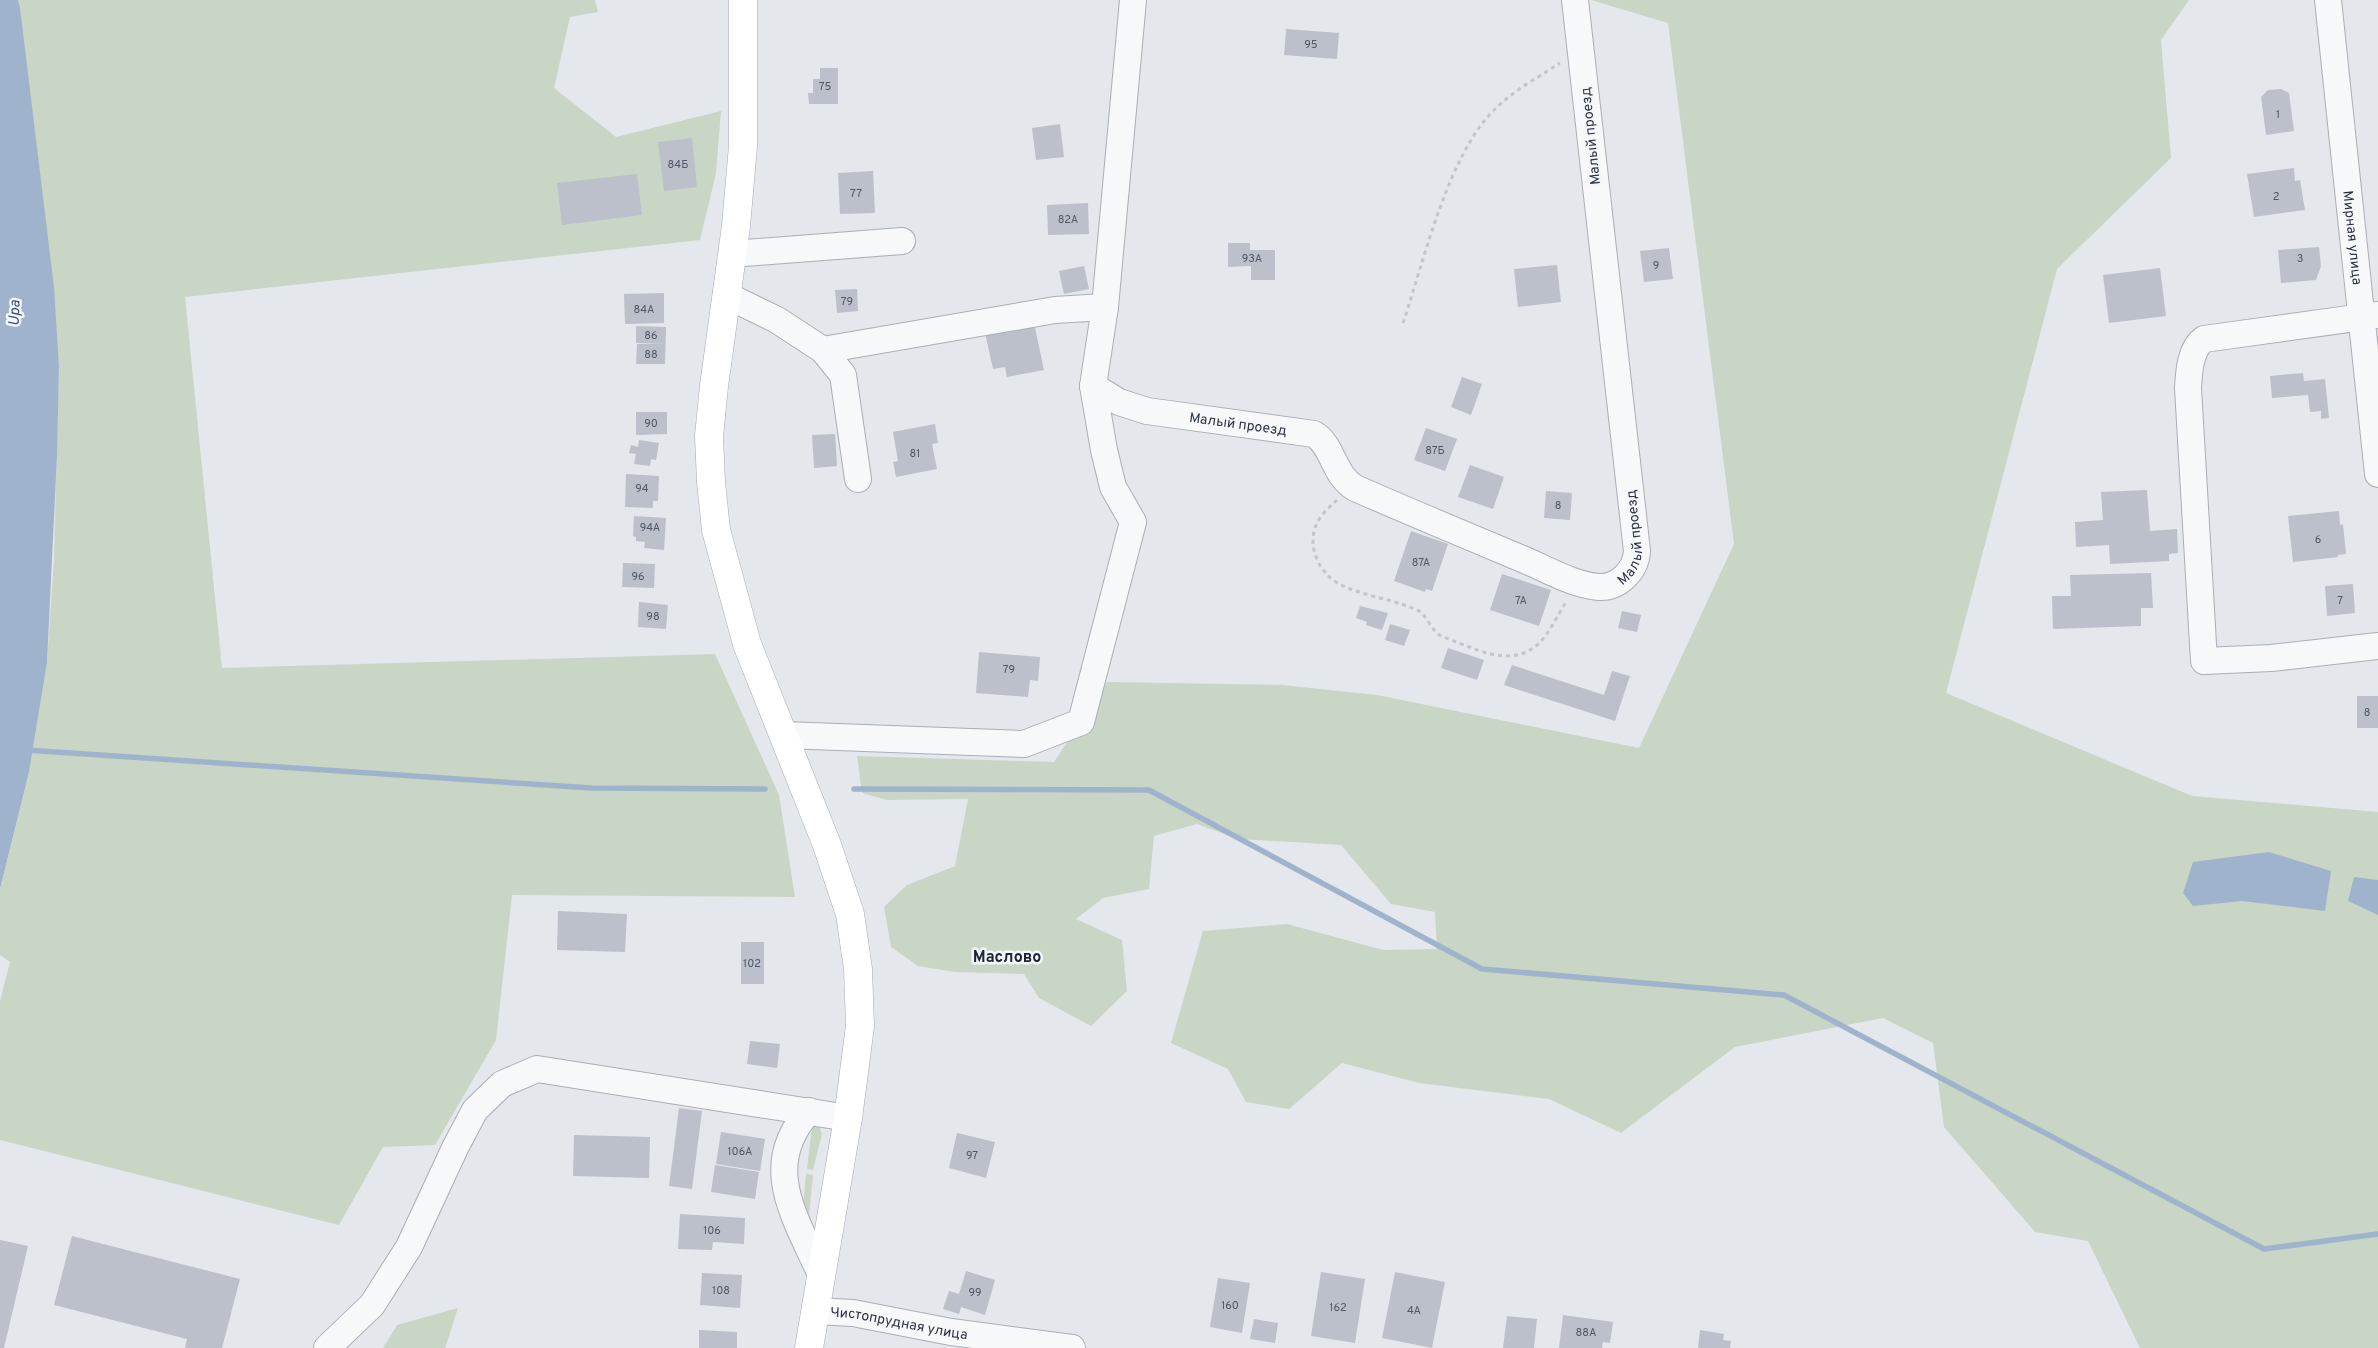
<svg xmlns="http://www.w3.org/2000/svg" width="2378" height="1348" viewBox="0 0 2378 1348" font-family="Overpass,sans-serif">
  <style>
    .green { fill: #c9d6c5 }
    .water { fill: #9fb4cc }
    .lines { fill: none; stroke-linecap: round; stroke-linejoin: round }
    .stream { stroke: #9fb4cc; stroke-width: 5.5 }
    .building { fill: #bbc0ca }
    .minor-casing { stroke: #a9aeb7; stroke-width: 28 }
    .major-casing { stroke: #a3abb8; stroke-width: 29 }
    .path { stroke: #c2c5cb; stroke-width: 3; stroke-dasharray: 4 4; stroke-linecap: butt }
    .minor { stroke: #f7f8fa; stroke-width: 26 }
    .major { stroke: #fff; stroke-width: 28 }
    .labels { text-anchor: middle; stroke-width: 5; stroke-linejoin: round; paint-order: stroke }
    .number-label { font-size: 11px; fill: #4f5766 }
    .street-label { font-size: 14px; fill: #2b3445; stroke: #f4f6f9 }
    .water-label { font-size: 15px; font-style: italic; fill: #34527a; stroke: #f4f6f9 }
    .quarter-label { font-size: 16px; font-weight: bold; fill: #1d2536; stroke: #f4f6f9 }
  </style>
  <rect width="100%" height="100%" fill="#e4e7ec"/>
  <path class="green" d="M18 0H595L598 12 570 17 554 88 616 137 721 111 716 173 700 240 185 297 222 668 715 654 779 795 795 897 512 895 496 1040 435 1145 383 1147 339 1225 0 1140V1001L10 962 0 955V889L29 772 47 663 54 558 59 367 43 199Z
    M1591 0H2189L2161 40 2171 158 2057 269 1946 693 2192 796 2378 812V1348H2140L2088 1241 2035 1232 1944 1127 1933 1043 1883 1018 1735 1047 1621 1133 1549 1099 1419 1083 1342 1063 1289 1109 1246 1102 1228 1069 1171 1043 1203 931 1287 924 1383 950 1437 949 1435 912 1391 904 1341 845 1238 839 1197 824 1154 836 1149 889 1103 898 1076 919 1122 940 1127 991 1091 1026 1039 998 1024 974 955 972 918 966 891 947 884 907 907 885 955 866 968 799 887 800 862 793 857 756 1054 762 1107 682 1282 685 1377 695 1639 748 1734 544 1668 23Z
    M815 1126 820 1128 822 1134 813 1170 807 1169 812 1127Z
    M806 1174 813 1175 808 1224 803 1207Z
    M458 1308 445 1348H383L397 1325Z"/>
  <path class="water" d="M0 0H18L20 8 54 287 59 367 57 456 47 663 29 772 0 889Z
    M2269 852 2331 871 2325 911 2242 901 2193 906 2183 893 2193 862Z
    M2354 877 2378 880V915L2348 901Z"/>
  <g class="lines">
    <path class="stream" d="M26 750 591 788 765 789
      M854 789 1149 790 1482 969 1784 995 2264 1249 2378 1234"/>
  </g>
  <path class="building" d="M1286 29 1339 33 1337 59 1284 55Z
    M820 68H838V104H809L808 93H813V79H820Z
    M2281 89 2289 93 2294 131 2266 135 2261 97 2268 90Z
    M1060 124 1064 157 1036 160 1032 128Z
    M692 138 697 187 664 191 658 142Z
    M2294 168 2295 181 2300 180 2305 210 2254 217 2247 174Z
    M873 171 875 213 840 214 838 173Z
    M637 174 642 215 562 225 557 183Z
    M1088 203 1089 234 1048 235 1047 205Z
    M1228 243H1250V250H1275V280H1251V266L1228 267Z
    M2319 247 2321 266 2316 280 2281 283 2278 250Z
    M1669 248 1673 279 1644 282 1640 251Z
    M1557 265 1561 302 1518 307 1514 269Z
    M1084 266 1089 289 1064 294 1059 271Z
    M2160 268 2166 316 2109 323 2103 275Z
    M857 289 858 311 837 313 835 290Z
    M664 293V323L625 324 624 294Z
    M1034 323 1044 370 1007 377 1005 367 993 369 985 333Z
    M636 326 666 327 665 364H636L637 344 664 343H636Z
    M2303 373 2304 381 2325 379 2329 418 2321 419V411L2310 412 2308 395 2272 398 2270 376Z
    M1462 377 1482 384 1471 415 1451 407Z
    M636 412H667V434L636 435Z
    M935 424 938 443 932 444 937 469 896 477 893 462 898 461 893 432Z
    M1426 428 1457 439 1445 471 1414 460Z
    M835 434 837 466 814 468 812 435Z
    M639 440 659 443 656 460 651 459 650 466 634 464 636 454 629 453 631 445 638 447Z
    M1470 465 1504 477 1493 509 1458 497Z
    M626 474 659 476 658 501H653V508L625 507Z
    M2147 490 2150 531 2177 529 2178 553 2169 554V561L2110 564 2109 545 2076 547 2075 522 2103 520 2101 492Z
    M1546 491 1572 493 1570 520 1544 518Z
    M2339 511 2340 525 2343 524 2346 554 2338 555V557L2293 562 2288 516Z
    M634 516 666 518 664 550 644 548 645 542 636 541V537L633 536Z
    M1411 531 1448 544 1432 591 1426 589 1425 592 1394 581Z
    M623 563 655 564 654 588 622 587Z
    M2151 573 2153 608H2141V626L2053 629 2052 596H2071L2070 575Z
    M1502 574 1551 590 1539 626 1490 610Z
    M2353 584 2355 613 2327 616 2325 586Z
    M639 602 668 605 666 629 638 627Z
    M1360 606 1388 613 1382 630 1366 625 1367 622 1356 618Z
    M1622 611 1641 615 1637 632 1618 628Z
    M1390 624 1410 630 1404 646 1385 640Z
    M1448 648 1484 660 1477 680 1441 668Z
    M979 652 1040 657 1038 681 1030 680 1028 697 976 693Z
    M1512 665 1604 695 1612 671 1630 676 1615 721 1504 685Z
    M2357 696H2378V728H2357Z
    M558 911 627 914 625 952 557 950Z
    M741 942H764V984H741Z
    M750 1041 780 1044 777 1068 747 1064Z
    M679 1108 702 1111 692 1189 669 1186Z
    M721 1132 765 1139 760 1171 716 1164Z
    M957 1133 995 1142 986 1178 949 1168Z
    M574 1135 650 1137 649 1178 573 1176Z
    M715 1165 759 1172 755 1199 711 1192Z
    M680 1214 745 1218 744 1244 713 1242 712 1250 678 1249Z
    M72 1236 240 1279 222 1348H185L187 1339 54 1305Z
    M0 1240 28 1246 4 1348H0Z
    M966 1271 995 1280 985 1315 961 1307 959 1314 943 1309 949 1291 959 1294Z
    M1321 1272 1365 1279 1355 1343 1311 1336Z
    M1395 1272 1445 1282 1432 1348 1382 1338Z
    M702 1273 742 1275 740 1308 700 1305Z
    M1218 1278 1250 1283 1242 1333 1210 1327Z
    M1563 1315 1613 1322 1610 1343 1603 1342 1602 1348H1559Z
    M1507 1316 1537 1319 1534 1348H1503Z
    M1254 1319 1278 1323 1275 1343 1250 1339Z
    M699 1330 737 1332V1348H699Z
    M1700 1330 1724 1334 1723 1340 1731 1341 1730 1348H1698Z"/>
  <g class="lines">
    <defs>
      <g id="minor">
        <path id="s1" d="M2328 0 2378 474"/>
        <path d="M732 254 902 241"/>
        <path d="M726 295 777 320 823 350 1055 310 1105 307"/>
        <path d="M2378 315 2204 339C2190 349 2189 372 2188 388L2204 661 2271 658 2378 646"/>
        <path d="M823 350 843 375 858 479"/>
        <path id="s2" d="M1093 386 1119 402 1147 411 1314 434C1333 445 1333 475 1355 488 1410 512 1465 535 1520 558 1545 568 1572 585 1599 587 1619 588 1636 570 1637 551L1575 0"/>
        <path d="M784 735 1024 744 1081 722 1133 522 1113 487 1104 450 1093 386 1105 307 1133 0"/>
        <path d="M809 1111C759 1166 796 1218 821 1275"/>
        <path id="s3" d="M815 1311 853 1313 951 1332 1072 1348"/>
        <path d="M327 1348 372 1305 409 1247 455 1148 475 1110 502 1084 537 1069 848 1118"/>
      </g>
      <path id="major" d="M743 0V146L736 226 714 386 709 436 711 482 716 530 747 644 827 845 850 914 858 969 860 1026 848 1118 809 1348"/>
    </defs>
    <use href="#minor" class="minor-casing"/>
    <use href="#major" class="major-casing"/>
    <path class="path" d="M1403 323C1424 261 1447 159 1492 112 1511 92 1537 78 1560 63
      M1337 500C1330 507 1321 514 1317 523 1306 546 1319 574 1341 585 1364 596 1391 599 1415 609 1427 613 1430 630 1441 636 1470 646 1508 669 1536 646 1549 635 1557 616 1566 602"/>
    <use href="#minor" class="minor"/>
    <use href="#major" class="major"/>
  </g>
  <g class="labels">
    <g class="number-label">
      <text x="1311" y="48">95</text>
      <text x="825" y="90">75</text>
      <text x="2278" y="118">1</text>
      <text x="678" y="168">84Б</text>
      <text x="856" y="197">77</text>
      <text x="2276" y="200">2</text>
      <text x="1068" y="223">82А</text>
      <text x="1252" y="262">93А</text>
      <text x="2300" y="262">3</text>
      <text x="1656" y="269">9</text>
      <text x="847" y="305">79</text>
      <text x="644" y="313">84А</text>
      <text x="651" y="339">86</text>
      <text x="651" y="358">88</text>
      <text x="651" y="427">90</text>
      <text x="1435" y="454">87Б</text>
      <text x="915" y="457">81</text>
      <text x="642" y="492">94</text>
      <text x="1558" y="509">8</text>
      <text x="650" y="531">94А</text>
      <text x="2318" y="543">6</text>
      <text x="1421" y="566">87А</text>
      <text x="638" y="580">96</text>
      <text x="1521" y="604">7А</text>
      <text x="2340" y="604">7</text>
      <text x="653" y="620">98</text>
      <text x="1009" y="673">79</text>
      <text x="2367" y="716">8</text>
      <text x="752" y="967">102</text>
      <text x="740" y="1155">106А</text>
      <text x="972" y="1159">97</text>
      <text x="712" y="1234">106</text>
      <text x="721" y="1294">108</text>
      <text x="975" y="1296">99</text>
      <text x="1230" y="1309">160</text>
      <text x="1338" y="1311">162</text>
      <text x="1414" y="1314">4А</text>
      <text x="1586" y="1336">88А</text>
    </g>
    <g class="street-label">
      <text transform="translate(1590 136) rotate(-96)" y="5">Малый проезд</text>
      <text dy="5" stroke="none"><textPath href="#s1" startOffset="239">Мирная улица</textPath></text>
      <text dy="5" stroke="none"><textPath href="#s2" startOffset="152">Малый проезд</textPath></text>
      <text dy="5" stroke="none"><textPath href="#s2" startOffset="631">Малый проезд</textPath></text>
      <text dy="5" stroke="none"><textPath href="#s3" startOffset="85">Чистопрудная улица</textPath></text>
    </g>
    <g class="water-label">
      <text transform="translate(14 313) rotate(-88)" y="5">Upa</text>
    </g>
    <g class="quarter-label">
      <text x="1007" y="962">Маслово</text>
    </g>
  </g>
</svg>
